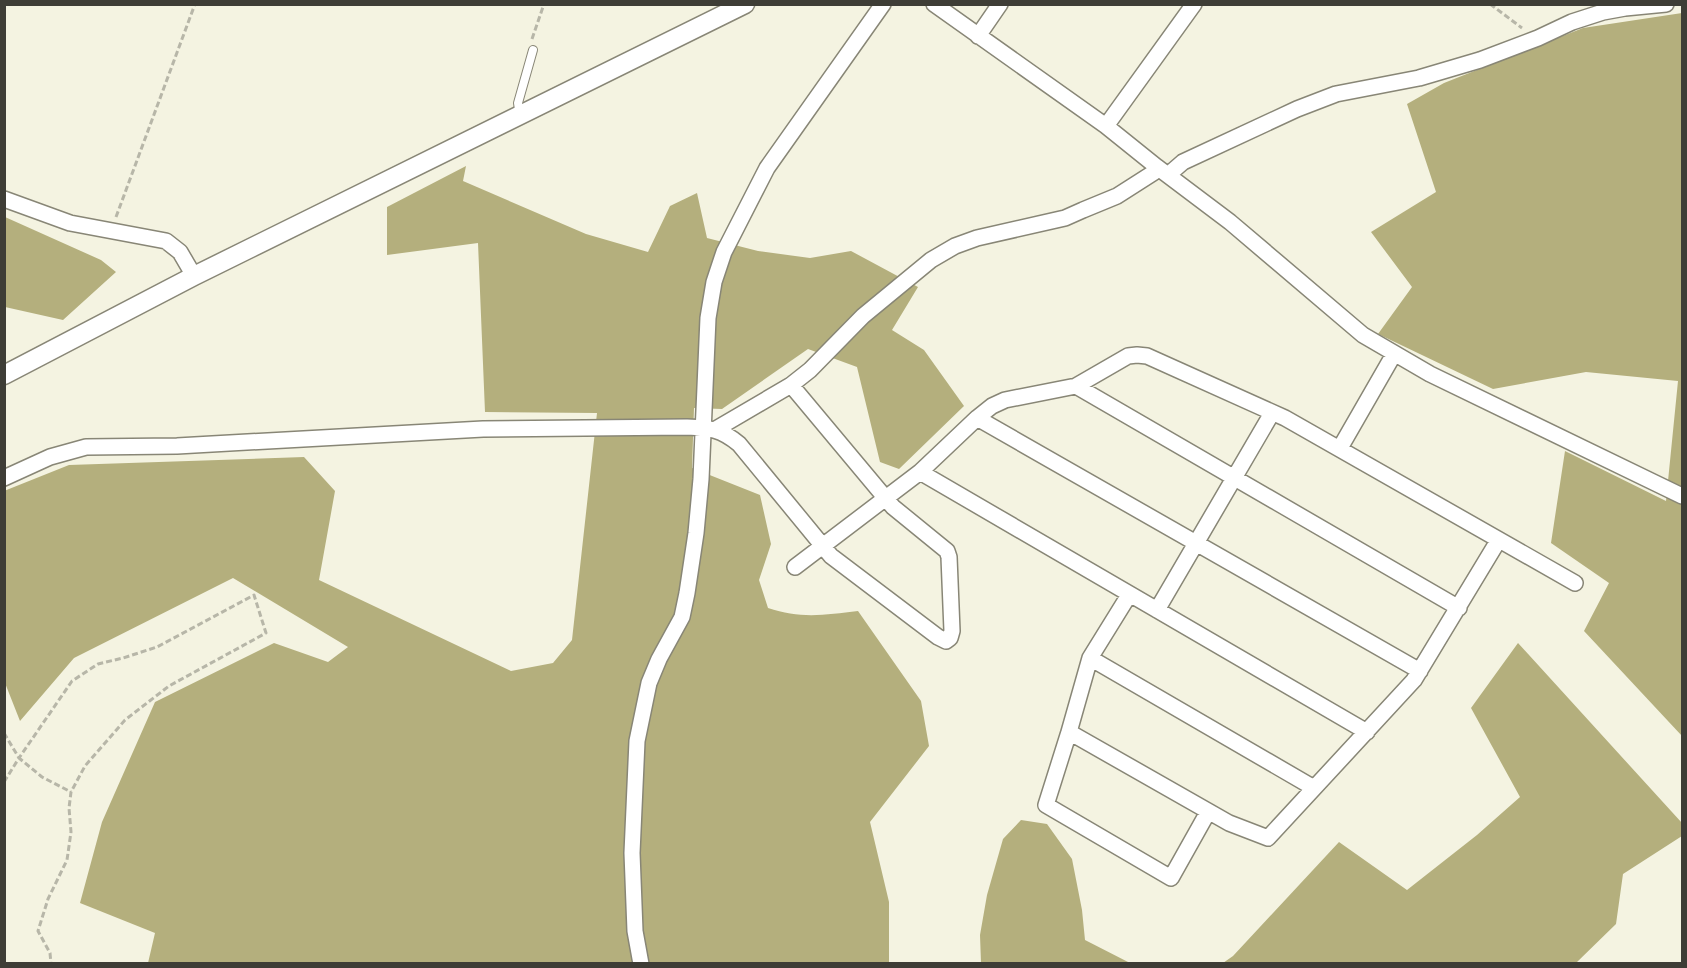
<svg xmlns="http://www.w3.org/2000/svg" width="1687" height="968" viewBox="0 0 1687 968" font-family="'Roboto Condensed',sans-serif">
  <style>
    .forest { fill: #b4af7d }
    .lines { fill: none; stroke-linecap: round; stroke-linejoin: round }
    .service-casing { stroke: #888676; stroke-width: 10 }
    .minor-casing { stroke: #888676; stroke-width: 18 }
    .tertiary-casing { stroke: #888676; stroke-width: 21 }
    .path { stroke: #b7b6a8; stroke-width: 3; stroke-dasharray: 6 3; stroke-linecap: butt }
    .service { stroke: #fff; stroke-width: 8 }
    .minor { stroke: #fff; stroke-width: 15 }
    .tertiary { stroke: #fff; stroke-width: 18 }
  </style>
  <rect width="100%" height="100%" fill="#f4f3e1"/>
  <path class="forest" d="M1682 13V736L1584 631 1609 583 1551 543 1565 451 1666 501 1678 381 1586 372 1493 389 1378 334 1412 287 1371 232 1436 192 1407 104 1444 83 1583 28Z
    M466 166 463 181 586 234 648 252 670 206 697 193 707 238 758 251 810 258 851 251 918 287 892 330 924 350 964 406 899 469 880 462 857 367 808 349 722 409 694 408 692 468 760 495 771 544 759 580 768 608C800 619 825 615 858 611L921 701 929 746 870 822 889 902V963H148L155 933 80 903 102 822 155 702 274 643 328 662 348 647 233 578 74 658 20 721 5 683 4 491 69 465 304 457 335 491 319 580 511 671 553 663 572 640 597 413 485 412 478 243 387 255V207Z
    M5 217 101 260 116 272 63 320 5 307Z
    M1518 643 1682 823V836L1623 874 1616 924 1576 963H1223L1233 956 1339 842 1407 890 1477 835 1520 797 1471 708Z
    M1021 820 1047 824 1072 859 1082 910 1085 940 1130 963H981L980 935 987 895 1003 839Z"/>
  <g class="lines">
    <defs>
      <path id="service" d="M520 116 518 103 533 50"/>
      <path id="minor" d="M934 4 1106 126 1157 167 1230 222 1363 335 1430 374 1682 496
        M978 36 1000 4
        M1106 126 1194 4
        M1168 175 1183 162 1297 109 1336 94 1419 78 1480 60 1538 38 1572 22 1603 12 1625 8 1666 4
        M4 199 70 223 166 241 180 252 194 276
        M1076 386 1459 608
        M977 418 1420 671
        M716 429 791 385 810 370 863 316 931 260 955 246 977 238 1065 218 1083 210 1117 196 1153 173 1157 167
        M1340 448 1394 354
        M920 472 1367 732
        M4 478 50 457 86 447 177 446 483 429 687 427C710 428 721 429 739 444L831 556 938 637 946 641 950 638 952 631 949 557 947 551 893 507 791 385
        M795 567 920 472 977 418 992 406 1005 400 1076 386 1128 356 1137 355 1147 356 1285 418 1575 583
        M1129 595 1090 658 1069 732 1046 805 1171 878 1208 812
        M1157 610 1272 413
        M1090 658 1314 788
        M1069 732 1229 823 1268 838 1414 680 1498 541
        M641 964 635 931 632 853 637 741 649 683 659 659 682 617 687 593 696 533 701 479 708 318 714 282 724 252 767 168 883 4"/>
      <path id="tertiary" d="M4 375 194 276 745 4"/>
    </defs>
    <use href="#service" class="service-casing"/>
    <use href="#minor" class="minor-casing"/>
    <use href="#tertiary" class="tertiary-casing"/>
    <path class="path" d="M1490 4 1522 28
      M532 39 544 4
      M116 217 195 4
      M4 733 19 758 72 681 98 664 123 658 157 647 254 595 266 633 169 686 125 720 85 766 71 792 69 808 71 832 67 860 48 899 38 931 50 953 51 964
      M4 782 19 758 42 777 71 792"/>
    <use href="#service" class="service"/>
    <use href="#minor" class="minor"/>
    <use href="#tertiary" class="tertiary"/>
  </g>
  <rect width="1687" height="968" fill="none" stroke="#3e3d36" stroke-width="12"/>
</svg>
